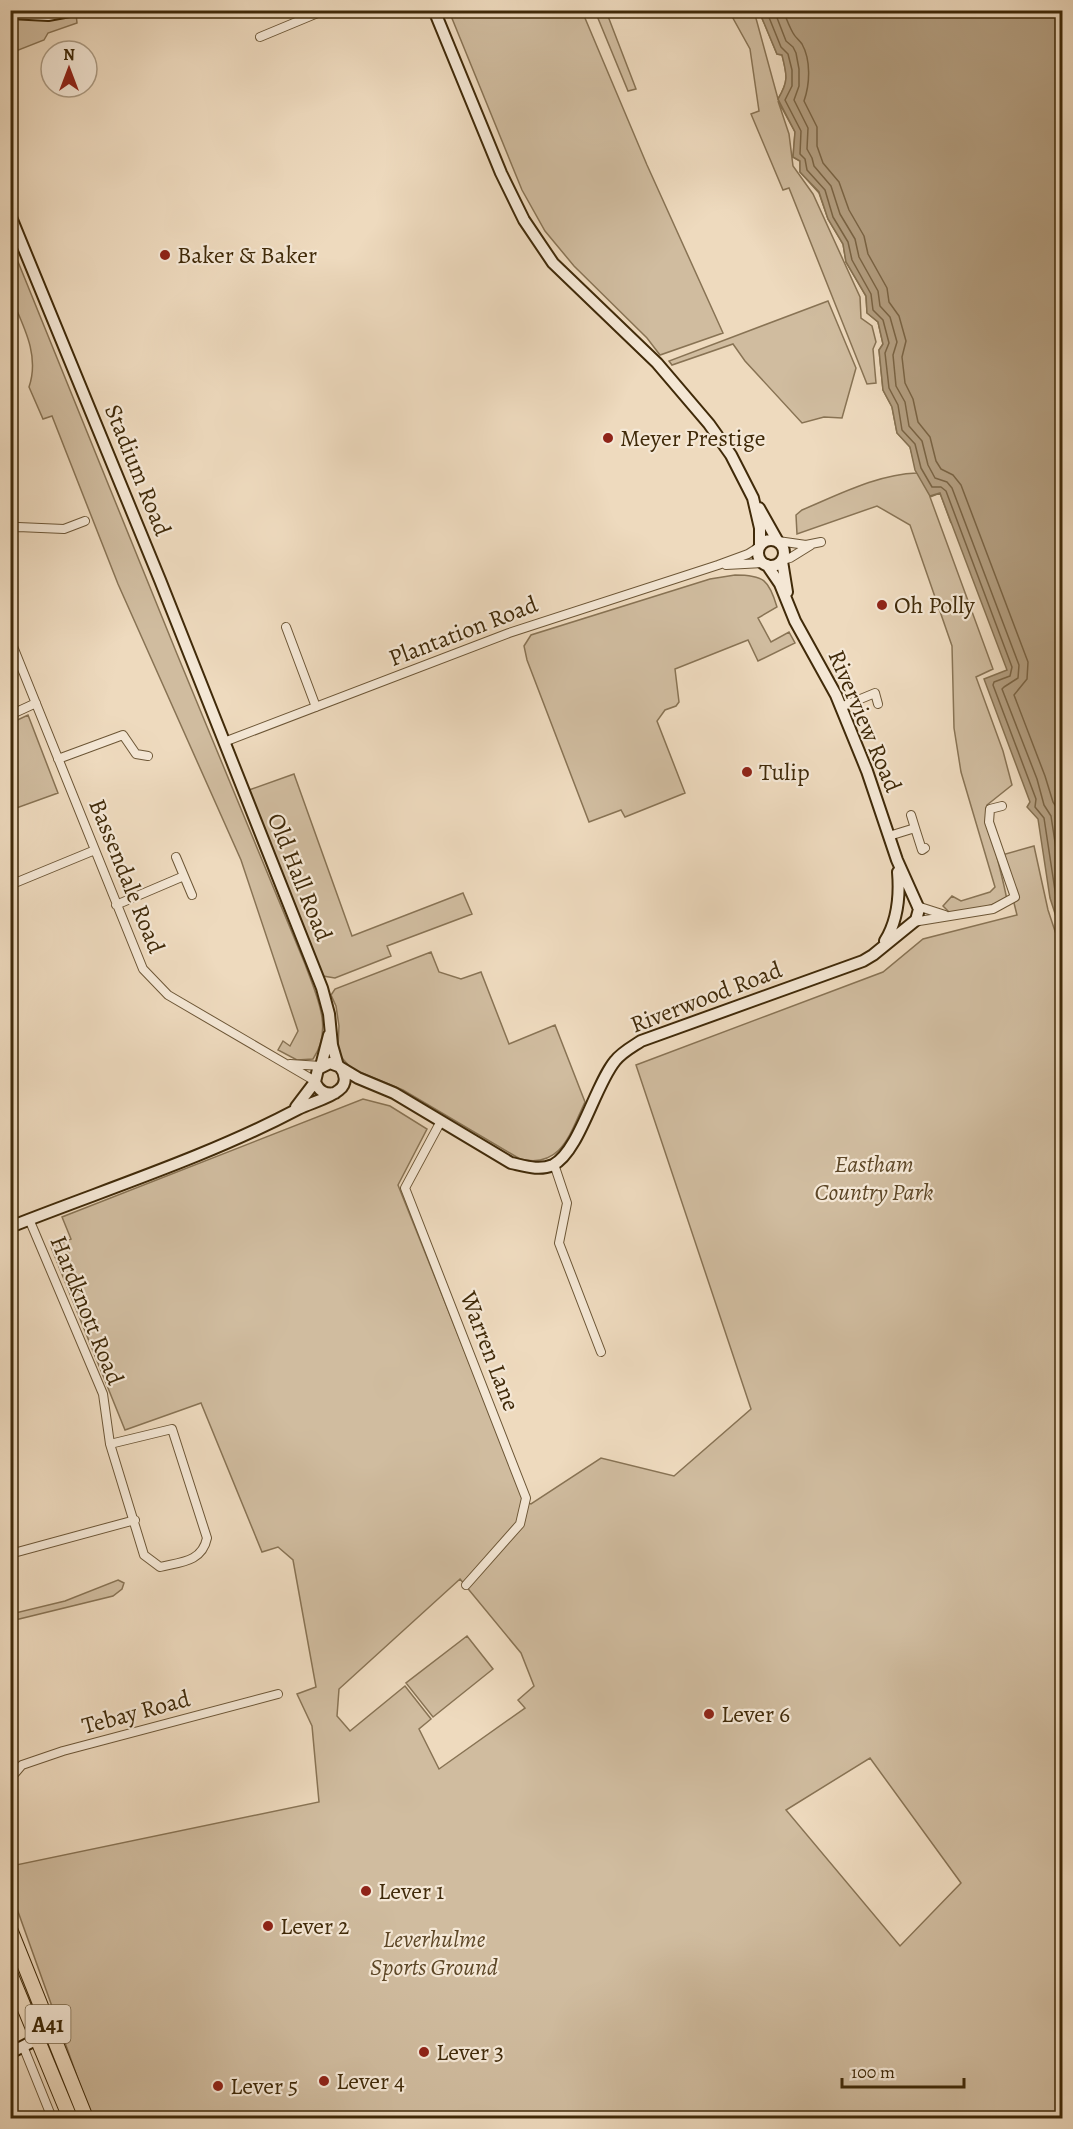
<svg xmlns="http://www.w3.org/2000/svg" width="1073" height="2129" viewBox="0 0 1073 2129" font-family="Alegreya,serif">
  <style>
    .green { fill: #d0bc9f; stroke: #887354; stroke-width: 1.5; fill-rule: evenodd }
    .water { fill: #b39e80; stroke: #857050; stroke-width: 1.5 }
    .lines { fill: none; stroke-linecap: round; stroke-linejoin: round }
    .shore { stroke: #7a6444; stroke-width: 1.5 }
    .street-casing { stroke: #6c5636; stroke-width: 10 }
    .secondary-casing { stroke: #402a09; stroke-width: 14 }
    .highway-casing { stroke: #402a09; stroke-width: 16 }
    .street { stroke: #f4e7d5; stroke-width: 8 }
    .secondary { stroke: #f4e7d5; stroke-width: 10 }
    .highway { stroke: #eedabe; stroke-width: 14 }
    .poi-dot { fill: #8f2418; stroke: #f4e7d5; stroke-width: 2 }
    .labels { text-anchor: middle; stroke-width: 4.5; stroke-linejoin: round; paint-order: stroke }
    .shield { fill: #f4e7d5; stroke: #766346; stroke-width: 1.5 }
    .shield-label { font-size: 22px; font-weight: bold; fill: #402a09 }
    .poi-label { font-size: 24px; fill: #402a09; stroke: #f4e7d5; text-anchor: start }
    .street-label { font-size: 24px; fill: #402a09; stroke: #f4e7d5 }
    .park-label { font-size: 24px; font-style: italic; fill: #5d4727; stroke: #f4e7d5 }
  </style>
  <rect width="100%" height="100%" fill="#eedabe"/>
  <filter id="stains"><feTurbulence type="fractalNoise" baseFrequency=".00333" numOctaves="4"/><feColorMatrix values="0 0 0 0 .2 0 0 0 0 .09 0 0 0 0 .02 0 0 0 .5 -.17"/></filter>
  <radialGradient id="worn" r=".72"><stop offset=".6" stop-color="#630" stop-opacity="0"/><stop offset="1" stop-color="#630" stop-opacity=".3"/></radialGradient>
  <path class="green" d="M449 11H582L647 165 723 333 660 355 647 338 574 266 545 231 522 190Z
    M595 11H606L636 89 628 91Z
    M729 11H754L778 99C789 81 787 75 782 55L777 54 759 11H810L951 523 940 493 930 497 993 669 976 677 1003 751 1012 785 987 805C990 838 1001 868 1007 900L978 909 950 913 943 906 952 896 961 901 990 892 995 887 961 772 954 728 952 646 910 525 877 506 797 534 796 515 802 510C838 495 878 474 917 473L910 447 897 433 892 407 883 390 879 350 883 344 878 322 867 313 866 296 846 262 843 244 828 219 819 193 800 172V161L793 157 795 132 778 101 789 134 793 166 813 194 860 297 861 318 872 326 876 342 873 349 876 383 867 384 789 188 783 190 751 114 759 111 750 49Z
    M76 13 77 23 48 33 44 40 11 53V15C39 21 48 22 76 13Z
    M10 242 177 654 305 964C316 995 334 1028 313 1059L297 1060 278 1050 283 1041 290 1046 298 1031 241 860 118 584 52 416 43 419 29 387C39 358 26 331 14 304L11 303Z
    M828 301 856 368 842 418 824 417 802 423 745 361 733 344 672 365 669 361Z
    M735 575C764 575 769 580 777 607L758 618 771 642 789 632 795 643 758 661 748 640 675 669 679 702 676 706 665 710 657 721 685 793 625 817 621 810 589 822 527 660 524 646 531 635 710 579Z
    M28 715 58 793 11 810V723Z
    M294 774 352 936 463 893 472 914 387 946 391 956 335 978 323 976 249 790Z
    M1034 846 1048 910 1062 952V2118H92L11 1892V1866L319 1802 312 1726 297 1694 316 1687 293 1560 278 1547 262 1552 201 1403 125 1430 51 1247 71 1239 62 1217 363 1099 390 1106 427 1129 398 1185 525 1502 531 1504 601 1458 674 1476 751 1409 636 1065 883 972 923 939 1017 915 1002 855ZM460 1579 521 1653 534 1686 518 1700 525 1708 439 1769 419 1729 431 1719 405 1686 350 1731 337 1716 339 1689ZM870 1758 961 1883 900 1946 786 1810Z
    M431 952 439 972 461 979 481 972 509 1044 555 1025 585 1102C570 1133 562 1169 520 1159L403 1090 352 1069 342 1058 338 1047 339 1026 336 1006 331 995 335 989Z
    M118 1580 124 1583 122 1589 113 1596 11 1621V1614L65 1601Z
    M467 1636 493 1669 433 1717 406 1683Z"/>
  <path class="water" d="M759 11H1062V935L1050 898 1038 819 1027 807 1030 802 984 679 1007 670 940 493 930 496 915 470 910 447 897 433 892 407 883 390 879 350 883 344 878 322 867 313 866 296 846 262 843 244 828 219 819 192 800 172V161L793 157 795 132 778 99C789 81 787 75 782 55L777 54Z"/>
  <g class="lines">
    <path class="shore" d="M766 10 781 47 788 54 792 70V86L785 100 801 131 800 154 805 159 807 170 825 190 833 217 848 242 852 260 871 294 873 310 883 320 889 343 885 353 889 388 898 405 902 430 915 444 921 468 932 487H941L946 491 1012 667 1010 676 994 682 993 685 1036 799 1035 807 1044 818 1056 897 1062 916
      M774 10 786 41 793 47 796 53 799 69V86L794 100 808 128 807 149 812 158 814 166 831 186 840 214 855 239 859 257 878 291 880 306 890 317 897 342 893 355 896 386 905 402 909 426 922 441 928 465 935 478 947 482 952 488 1019 665 1018 678 1004 687 1002 689 1037 779 1044 805 1051 816 1062 888
      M783 10C786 18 789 26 793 33 795 37 799 40 802 44 811 60 810 84 804 101L817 127V146L823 163 839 182 849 210 864 236 868 254 887 288 889 302 899 316 906 341 902 357 905 383 913 399 918 422 930 437 936 461 941 469 953 475 961 485 1028 662 1027 679 1014 695 1045 776 1053 802 1059 811 1062 827"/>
    <defs>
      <path id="street" d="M260 37 325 10
        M10 530 18 527 64 529 85 521
        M778 541 806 545 821 542
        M782 560 790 558 811 545
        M726 565 763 563
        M286 627 316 707
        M10 639 143 969 168 995 315 1081
        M841 707 875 693 878 704
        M10 715 36 703
        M224 742 509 633 718 565 748 554 759 547
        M58 759 123 735 136 754 148 756
        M915 828 922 850 925 848
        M889 836 915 828 911 815
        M176 857 192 895
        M10 885 95 850
        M116 905 184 876
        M917 906 945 915
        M913 922 993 909 1015 897 989 822 990 809 1002 806
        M290 1064 321 1066
        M441 1121 405 1188 526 1498 520 1524 466 1585
        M554 1164 567 1203 559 1243 601 1352
        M29 1219 103 1394 110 1444 144 1555 160 1567C181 1562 202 1562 207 1538L172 1429 110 1444
        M10 1554 135 1520
        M10 1779 22 1765 63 1751 278 1694
        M23 2046 52 2118"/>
      <path id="secondary" d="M434 10 501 173 524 220 553 263 657 363 709 424 731 455 753 498 760 528V546
        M10 13 48 15 75 10
        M10 215 160 580 322 988 329 1014 332 1045 338 1066
        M759 508 777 540
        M758 553a13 13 0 1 1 26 0a13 13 0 1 1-26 0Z
        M782 561 787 592
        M885 941C898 920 900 896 898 872
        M321 1066 329 1035
        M335 1093C325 1095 319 1091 315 1082L318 1069 330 1063 338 1066 358 1078 394 1093 511 1163C525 1166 539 1171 553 1165 579 1152 595 1085 615 1061 622 1052 632 1047 641 1041L863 961 873 955 916 920 919 909 897 860 867 771 836 695 795 621 780 584 767 565
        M296 1107 315 1082
        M10 1227C106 1189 207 1157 298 1109 310 1103 330 1098 339 1090 347 1084 346 1074 340 1067
        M10 2053 43 2036"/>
      <path id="highway" d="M10 1929 86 2118
        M10 1973 70 2118"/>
    </defs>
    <use href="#street" class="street-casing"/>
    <use href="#secondary" class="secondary-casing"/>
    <use href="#highway" class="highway-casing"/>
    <use href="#street" class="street"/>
    <use href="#secondary" class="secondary"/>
    <use href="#highway" class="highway"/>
  </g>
  <g class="poi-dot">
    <circle cx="165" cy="255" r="6"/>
    <circle cx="608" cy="438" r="6"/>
    <circle cx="882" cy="605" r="6"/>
    <circle cx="747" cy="772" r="6"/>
    <circle cx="709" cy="1714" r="6"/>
    <circle cx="366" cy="1891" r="6"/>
    <circle cx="268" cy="1926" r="6"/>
    <circle cx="424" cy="2052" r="6"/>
    <circle cx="324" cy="2081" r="6"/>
    <circle cx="218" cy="2086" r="6"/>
  </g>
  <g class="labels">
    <rect class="shield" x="25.5" y="2005" width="45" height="38" rx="4.5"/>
    <g class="shield-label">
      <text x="48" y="2032">A41</text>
    </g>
    <g class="poi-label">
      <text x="177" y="263">Baker &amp; Baker</text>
      <text x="620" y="446">Meyer Prestige</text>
      <text x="894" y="613">Oh Polly</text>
      <text x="759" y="780">Tulip</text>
      <text x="721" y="1722">Lever 6</text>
      <text x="378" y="1899">Lever 1</text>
      <text x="280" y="1934">Lever 2</text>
      <text x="436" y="2060">Lever 3</text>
      <text x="336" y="2089">Lever 4</text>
      <text x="230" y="2094">Lever 5</text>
    </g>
    <g class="street-label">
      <text transform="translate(138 470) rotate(68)" y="8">Stadium Road</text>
      <text transform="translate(463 631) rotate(-21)" y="8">Plantation Road</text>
      <text transform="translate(865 721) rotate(67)" y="8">Riverview Road</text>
      <text transform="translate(127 876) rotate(68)" y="8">Bassendale Road</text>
      <text transform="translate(300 877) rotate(68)" y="8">Old Hall Road</text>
      <text transform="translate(706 997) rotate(-21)" y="8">Riverwood Road</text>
      <text transform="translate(87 1310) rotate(68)" y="8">Hardknott Road</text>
      <text transform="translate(490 1351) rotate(69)" y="8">Warren Lane</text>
      <text transform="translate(136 1712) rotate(-15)" y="8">Tebay Road</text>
    </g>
    <g class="park-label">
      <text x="874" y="1172">Eastham<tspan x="874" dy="28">Country Park</tspan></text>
      <text x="434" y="1947">Leverhulme<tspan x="434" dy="28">Sports Ground</tspan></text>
    </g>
  </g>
  <rect width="1073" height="2129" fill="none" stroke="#eedabe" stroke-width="36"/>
  <rect x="12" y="12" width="1049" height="2105" fill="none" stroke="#402a09" stroke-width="3"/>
  <rect x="18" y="18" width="1037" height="2093" fill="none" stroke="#402a09" stroke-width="1.5"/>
  <g transform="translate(69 69)"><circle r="28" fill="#f4e7d5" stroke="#ac9b83" stroke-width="1.5"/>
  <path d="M0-4.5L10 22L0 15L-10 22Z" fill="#8f2418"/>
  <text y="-9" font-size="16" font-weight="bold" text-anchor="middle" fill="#402a09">N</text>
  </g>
  <path d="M842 2078v9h122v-9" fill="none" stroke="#402a09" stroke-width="3"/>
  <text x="851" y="2078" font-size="18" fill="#402a09" stroke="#f4e7d5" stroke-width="4.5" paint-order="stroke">100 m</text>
  <rect width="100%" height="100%" filter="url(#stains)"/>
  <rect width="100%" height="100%" fill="url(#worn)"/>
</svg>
